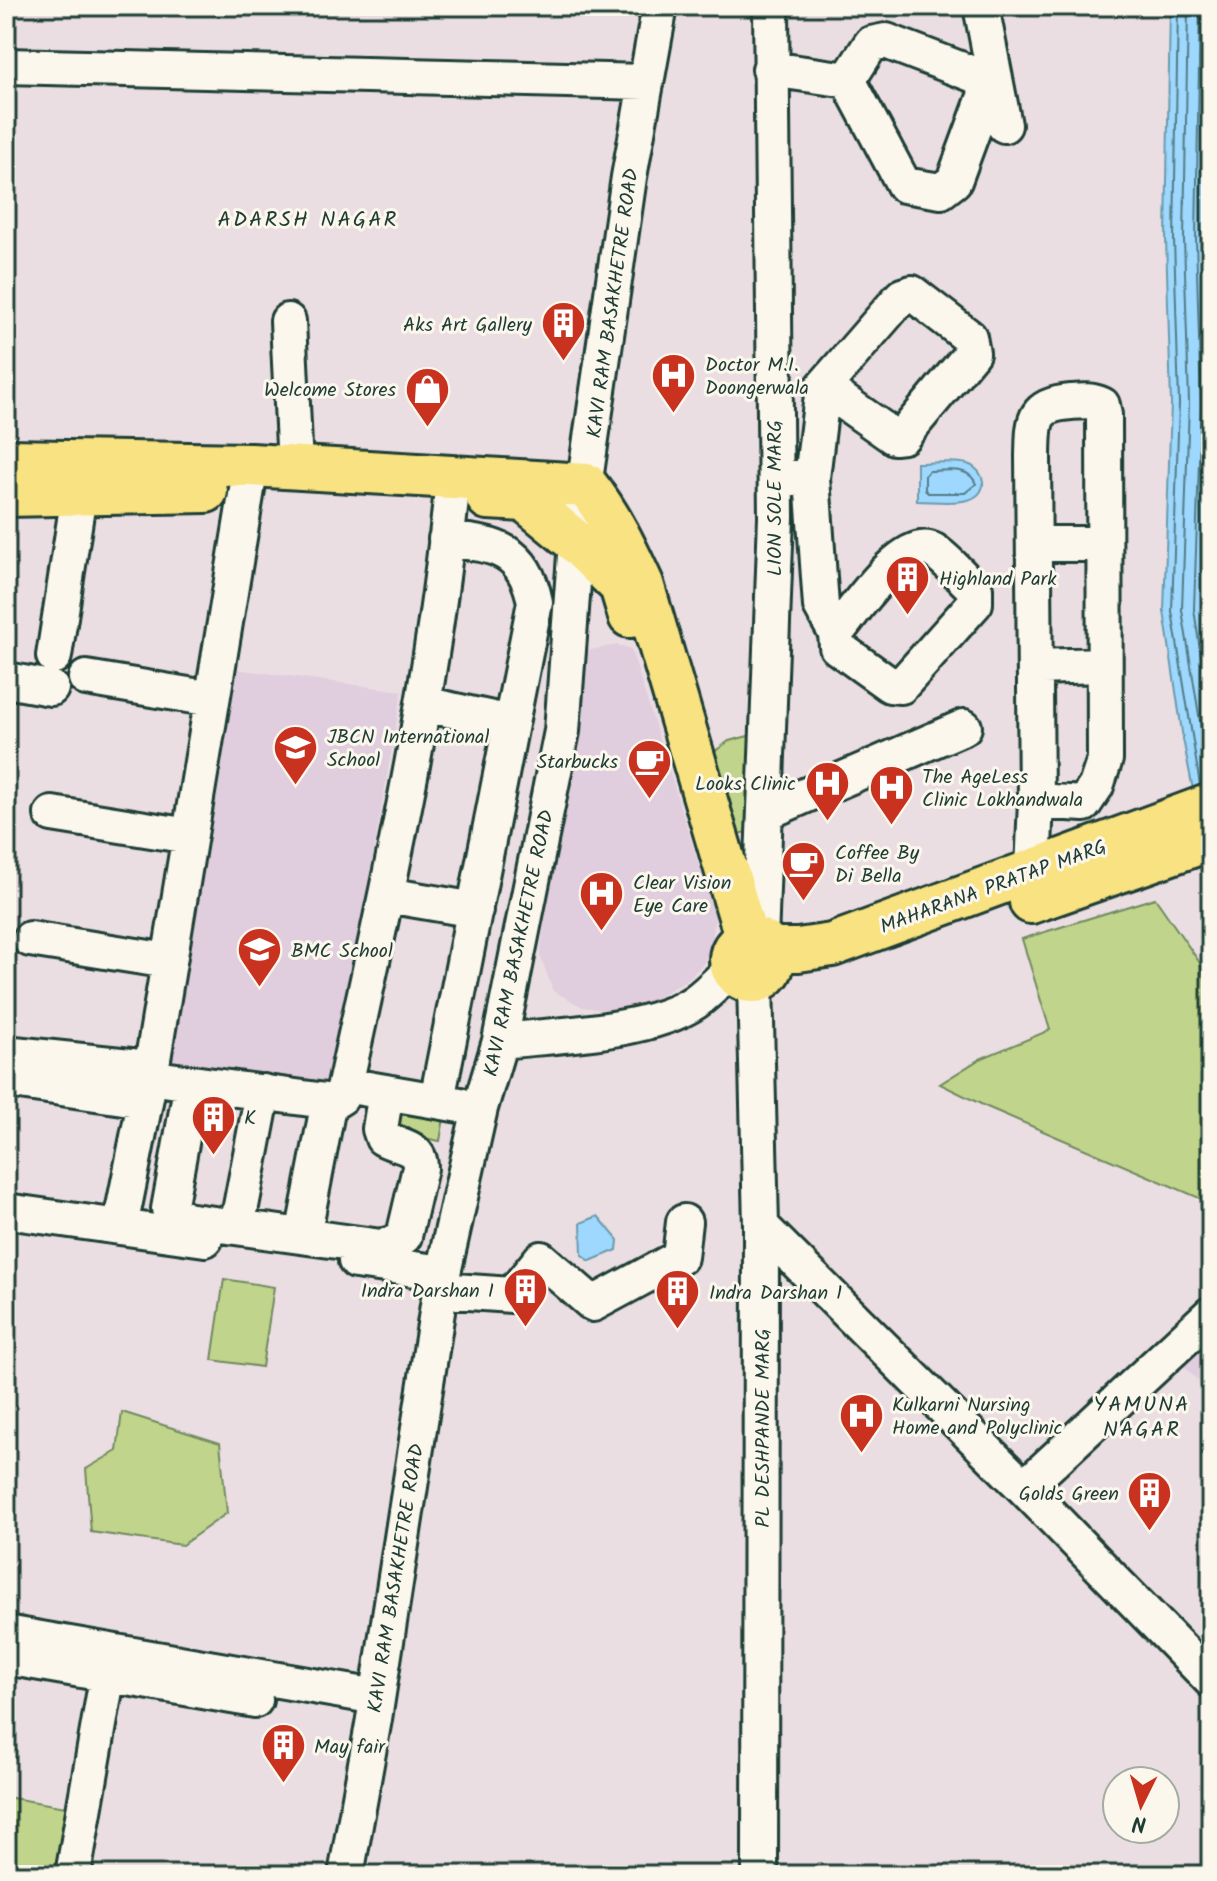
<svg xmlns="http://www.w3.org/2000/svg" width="1217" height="1881" viewBox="0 0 1217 1881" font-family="Kalam,sans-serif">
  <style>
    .built { fill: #e0cddd }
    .green { fill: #c0d58b; stroke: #708960; stroke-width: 2 }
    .water { fill: #9ed8fe; stroke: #6b9aad; stroke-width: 2 }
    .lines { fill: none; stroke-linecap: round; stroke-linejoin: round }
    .shore { stroke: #527b85; stroke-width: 2 }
    .minor-casing { stroke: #1f3d34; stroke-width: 40 }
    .major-casing { stroke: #1f3d34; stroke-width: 48 }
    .minor { stroke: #fbf7ec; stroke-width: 34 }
    .major { stroke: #f8e281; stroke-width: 42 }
    .labels { text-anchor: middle; stroke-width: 6; stroke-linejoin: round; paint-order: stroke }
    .street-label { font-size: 20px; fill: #1f3d34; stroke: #fbf7ec }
    .poi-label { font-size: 20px; fill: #1f3d34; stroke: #fbf7ec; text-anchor: start }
    .neighbourhood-label { font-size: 22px; letter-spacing: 2px; fill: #1f3d34; stroke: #fbf7ec }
  </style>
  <rect width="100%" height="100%" fill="#ebdee3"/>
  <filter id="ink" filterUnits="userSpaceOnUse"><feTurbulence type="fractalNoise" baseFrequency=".0125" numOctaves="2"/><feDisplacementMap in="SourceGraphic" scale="16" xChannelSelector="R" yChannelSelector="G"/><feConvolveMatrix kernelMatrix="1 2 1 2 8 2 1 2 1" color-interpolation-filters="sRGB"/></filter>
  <g filter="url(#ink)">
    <path class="built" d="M618 645 631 649 715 917 712 943 704 963 689 978 648 1003 612 1011 583 1007 553 991 540 955 584 651Z
      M227 668 402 691 363 911 327 1093 161 1066Z
      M1211 1318V1394L1171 1353Z"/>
    <path class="green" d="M756 734 754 830 734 835 710 755 729 741Z
      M1155 898 1200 963 1211 997V1203L987 1107 940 1084 980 1059 1050 1030 1022 939Z
      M391 1102 445 1112 440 1141 386 1131Z
      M224 1279 274 1287 262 1367 212 1360Z
      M122 1412 220 1443 227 1513 182 1545 91 1532 86 1469 117 1451Z
      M6 1797 72 1808 61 1875H6Z"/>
    <path class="water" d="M1170 6H1211V881L1183 739 1164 611 1171 403 1166 239Z
      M917 463C932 463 948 461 962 463 984 465 993 493 968 500 953 504 933 501 917 501Z
      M598 1216 618 1240 617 1250 590 1261 582 1255 581 1223Z"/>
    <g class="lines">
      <path class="shore" d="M1178 6 1174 239 1179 403 1172 611 1200 785
        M1188 6 1184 239 1189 403 1182 610 1210 783
        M1200 6 1196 239 1201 403 1194 609 1211 725
        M929 471C946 471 969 465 976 484L965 493H928L925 490V475Z"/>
      <defs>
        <path id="minor" d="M981 6 1004 125
          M886 41 975 75 984 82 986 94 954 181 941 191 904 185 848 80 871 44Z
          M6 66 645 82
          M770 69 848 80
          M288 321 295 467
          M791 478H812L823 387 902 296 912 293 969 337 972 353 903 436 894 437 823 387
          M812 478 821 606 836 633 837 647 890 685 901 686 975 603V589C962 578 948 560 934 551 904 534 853 613 836 633
          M1034 544H1104
          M54 656 79 494
          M1035 667 1104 665
          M86 678 212 699
          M6 680 51 688
          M424 704 511 723
          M765 813 964 727
          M52 814 189 836
          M1033 871 1036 801 1033 456C1034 422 1031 405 1071 402 1083 401 1091 400 1102 405L1104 415 1105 759 1096 786 1084 804 1036 801
          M387 895 475 910
          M30 939 168 961
          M760 941 776 517 771 6
          M755 981 761 1226 760 1875
          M500 1041C555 1035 649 1033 695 1002 708 993 720 980 732 969
          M14 1054 150 1068
          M6 1080 144 1100
          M170 1080 333 1102 341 1097 345 1085 460 1105
          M192 1083 169 1209 185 1220 381 1247 395 1243 404 1236 420 1168C420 1145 399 1147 383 1138L380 1129 386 1092
          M345 1085C389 884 435 682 453 477
          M437 1100 535 602C524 547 494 545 446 539
          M6 1211 205 1239
          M761 1226 1024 1488 1211 1680
          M120 1227 150 1077 251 465
          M237 1227 263 1092
          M303 1236 329 1101
          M356 1261 443 1273
          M440 1290 512 1295 541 1259 593 1304 680 1257 684 1222
          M1024 1488 1211 1314
          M6 1633 377 1697
          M6 1657 255 1700
          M73 1875 111 1655
          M346 1875 374 1719 443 1273 480 1108 500 1041 562 731 576 542 629 177 660 6"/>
        <path id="major" d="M6 461 251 465 586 485C610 515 626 549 642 584L747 940
          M6 495 206 491
          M488 498 525 500 576 542 621 586 630 616
          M1031 902 1211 839
          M731 960a21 21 0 1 1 42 0a21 21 0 1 1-42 0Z
          M770 950H798L832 945 1211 805"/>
      </defs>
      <use href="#minor" class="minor-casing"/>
      <use href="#major" class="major-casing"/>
      <use href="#minor" class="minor"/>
      <use href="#major" class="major"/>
    </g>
  </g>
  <defs>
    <symbol id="building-pin" viewBox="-11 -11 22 30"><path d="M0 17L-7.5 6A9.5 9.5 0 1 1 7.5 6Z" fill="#c8321e" stroke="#fbf7ec"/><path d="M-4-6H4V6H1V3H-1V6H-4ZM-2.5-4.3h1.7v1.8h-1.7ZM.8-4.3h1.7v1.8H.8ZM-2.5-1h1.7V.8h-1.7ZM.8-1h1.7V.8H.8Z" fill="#fff"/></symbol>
    <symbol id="hospital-pin" viewBox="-11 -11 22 30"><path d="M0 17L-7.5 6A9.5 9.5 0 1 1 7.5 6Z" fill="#c8321e" stroke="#fbf7ec"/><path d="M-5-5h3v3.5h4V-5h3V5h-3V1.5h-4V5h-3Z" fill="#fff"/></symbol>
    <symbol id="shop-pin" viewBox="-11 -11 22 30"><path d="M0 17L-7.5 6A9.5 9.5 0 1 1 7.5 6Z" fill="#c8321e" stroke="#fbf7ec"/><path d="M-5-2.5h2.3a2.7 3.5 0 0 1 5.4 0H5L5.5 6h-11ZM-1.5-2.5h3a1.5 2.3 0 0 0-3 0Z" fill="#fff"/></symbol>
    <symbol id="school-pin" viewBox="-11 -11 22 30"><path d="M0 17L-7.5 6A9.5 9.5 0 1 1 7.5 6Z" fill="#c8321e" stroke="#fbf7ec"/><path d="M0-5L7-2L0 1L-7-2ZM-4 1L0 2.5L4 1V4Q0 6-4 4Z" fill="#fff"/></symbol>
    <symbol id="cafe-pin" viewBox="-11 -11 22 30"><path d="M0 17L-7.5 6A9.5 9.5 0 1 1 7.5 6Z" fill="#c8321e" stroke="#fbf7ec"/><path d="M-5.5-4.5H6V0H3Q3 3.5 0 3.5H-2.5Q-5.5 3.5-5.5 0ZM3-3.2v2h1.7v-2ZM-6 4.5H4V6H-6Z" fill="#fff"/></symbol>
  </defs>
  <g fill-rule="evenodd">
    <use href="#building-pin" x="538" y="298" width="51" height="69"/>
    <use href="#hospital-pin" x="648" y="350" width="51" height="69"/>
    <use href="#shop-pin" x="402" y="364" width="51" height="69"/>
    <use href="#building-pin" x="882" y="552" width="51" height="69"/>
    <use href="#school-pin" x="270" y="722" width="51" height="69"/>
    <use href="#cafe-pin" x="624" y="736" width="51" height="69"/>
    <use href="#hospital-pin" x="802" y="758" width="51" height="69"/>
    <use href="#hospital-pin" x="866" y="762" width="51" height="69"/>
    <use href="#cafe-pin" x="778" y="838" width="51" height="69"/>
    <use href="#hospital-pin" x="576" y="868" width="51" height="69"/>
    <use href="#school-pin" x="234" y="924" width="51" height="69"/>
    <use href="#building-pin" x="188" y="1092" width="51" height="69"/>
    <use href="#building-pin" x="500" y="1264" width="51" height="69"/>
    <use href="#building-pin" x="652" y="1266" width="51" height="69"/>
    <use href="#hospital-pin" x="836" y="1390" width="51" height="69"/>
    <use href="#building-pin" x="1124" y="1468" width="51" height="69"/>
    <use href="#building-pin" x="258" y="1720" width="51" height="69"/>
  </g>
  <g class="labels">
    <g class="street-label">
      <text transform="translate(612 303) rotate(-82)" y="7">KAVI RAM BASAKHETRE ROAD</text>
      <text transform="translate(774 498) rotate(-90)" y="7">LION SOLE MARG</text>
      <text transform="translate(993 886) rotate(-20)" y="7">MAHARANA PRATAP MARG</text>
      <text transform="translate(518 943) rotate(-78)" y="7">KAVI RAM BASAKHETRE ROAD</text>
      <text transform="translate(762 1428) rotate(-90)" y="7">PL DESHPANDE MARG</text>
      <text transform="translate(395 1578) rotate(-81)" y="7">KAVI RAM BASAKHETRE ROAD</text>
    </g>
    <g class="poi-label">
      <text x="532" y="331" text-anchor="end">Aks Art Gallery</text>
      <text x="705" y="371">Doctor M.I.<tspan x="705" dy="23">Doongerwala</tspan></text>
      <text x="396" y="396" text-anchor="end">Welcome Stores</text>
      <text x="939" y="585">Highland Park</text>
      <text x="327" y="743">JBCN International<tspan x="327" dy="23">School</tspan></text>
      <text x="618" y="768" text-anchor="end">Starbucks</text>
      <text x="922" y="783">The AgeLess<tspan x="922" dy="23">Clinic Lokhandwala</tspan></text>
      <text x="796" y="790" text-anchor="end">Looks Clinic</text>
      <text x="835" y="859">Coffee By<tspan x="835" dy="23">Di Bella</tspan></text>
      <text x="633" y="889">Clear Vision<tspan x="633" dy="23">Eye Care</tspan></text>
      <text x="291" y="957">BMC School</text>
      <text x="244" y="1124">K</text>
      <text x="494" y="1297" text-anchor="end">Indra Darshan I</text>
      <text x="709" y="1299">Indra Darshan 1</text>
      <text x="892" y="1411">Kulkarni Nursing<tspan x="892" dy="23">Home and Polyclinic</tspan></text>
      <text x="1119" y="1500" text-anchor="end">Golds Green</text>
      <text x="314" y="1753">May fair</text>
    </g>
    <g class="neighbourhood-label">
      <text x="308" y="226">ADARSH NAGAR</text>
      <text x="1142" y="1411">YAMUNA<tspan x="1142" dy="25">NAGAR</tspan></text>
    </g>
  </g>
  <rect width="1217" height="1881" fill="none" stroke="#fbf7ec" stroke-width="32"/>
  <rect x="16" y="16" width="1185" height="1849" fill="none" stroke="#1f3d34" stroke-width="3" filter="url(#ink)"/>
  <g transform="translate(1141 1805) rotate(185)"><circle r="38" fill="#fbf7ec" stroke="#a3ada2" stroke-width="2"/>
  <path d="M0-6L14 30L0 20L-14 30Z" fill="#c8321e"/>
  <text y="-12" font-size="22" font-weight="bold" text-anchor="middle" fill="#1f3d34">N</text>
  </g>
</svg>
